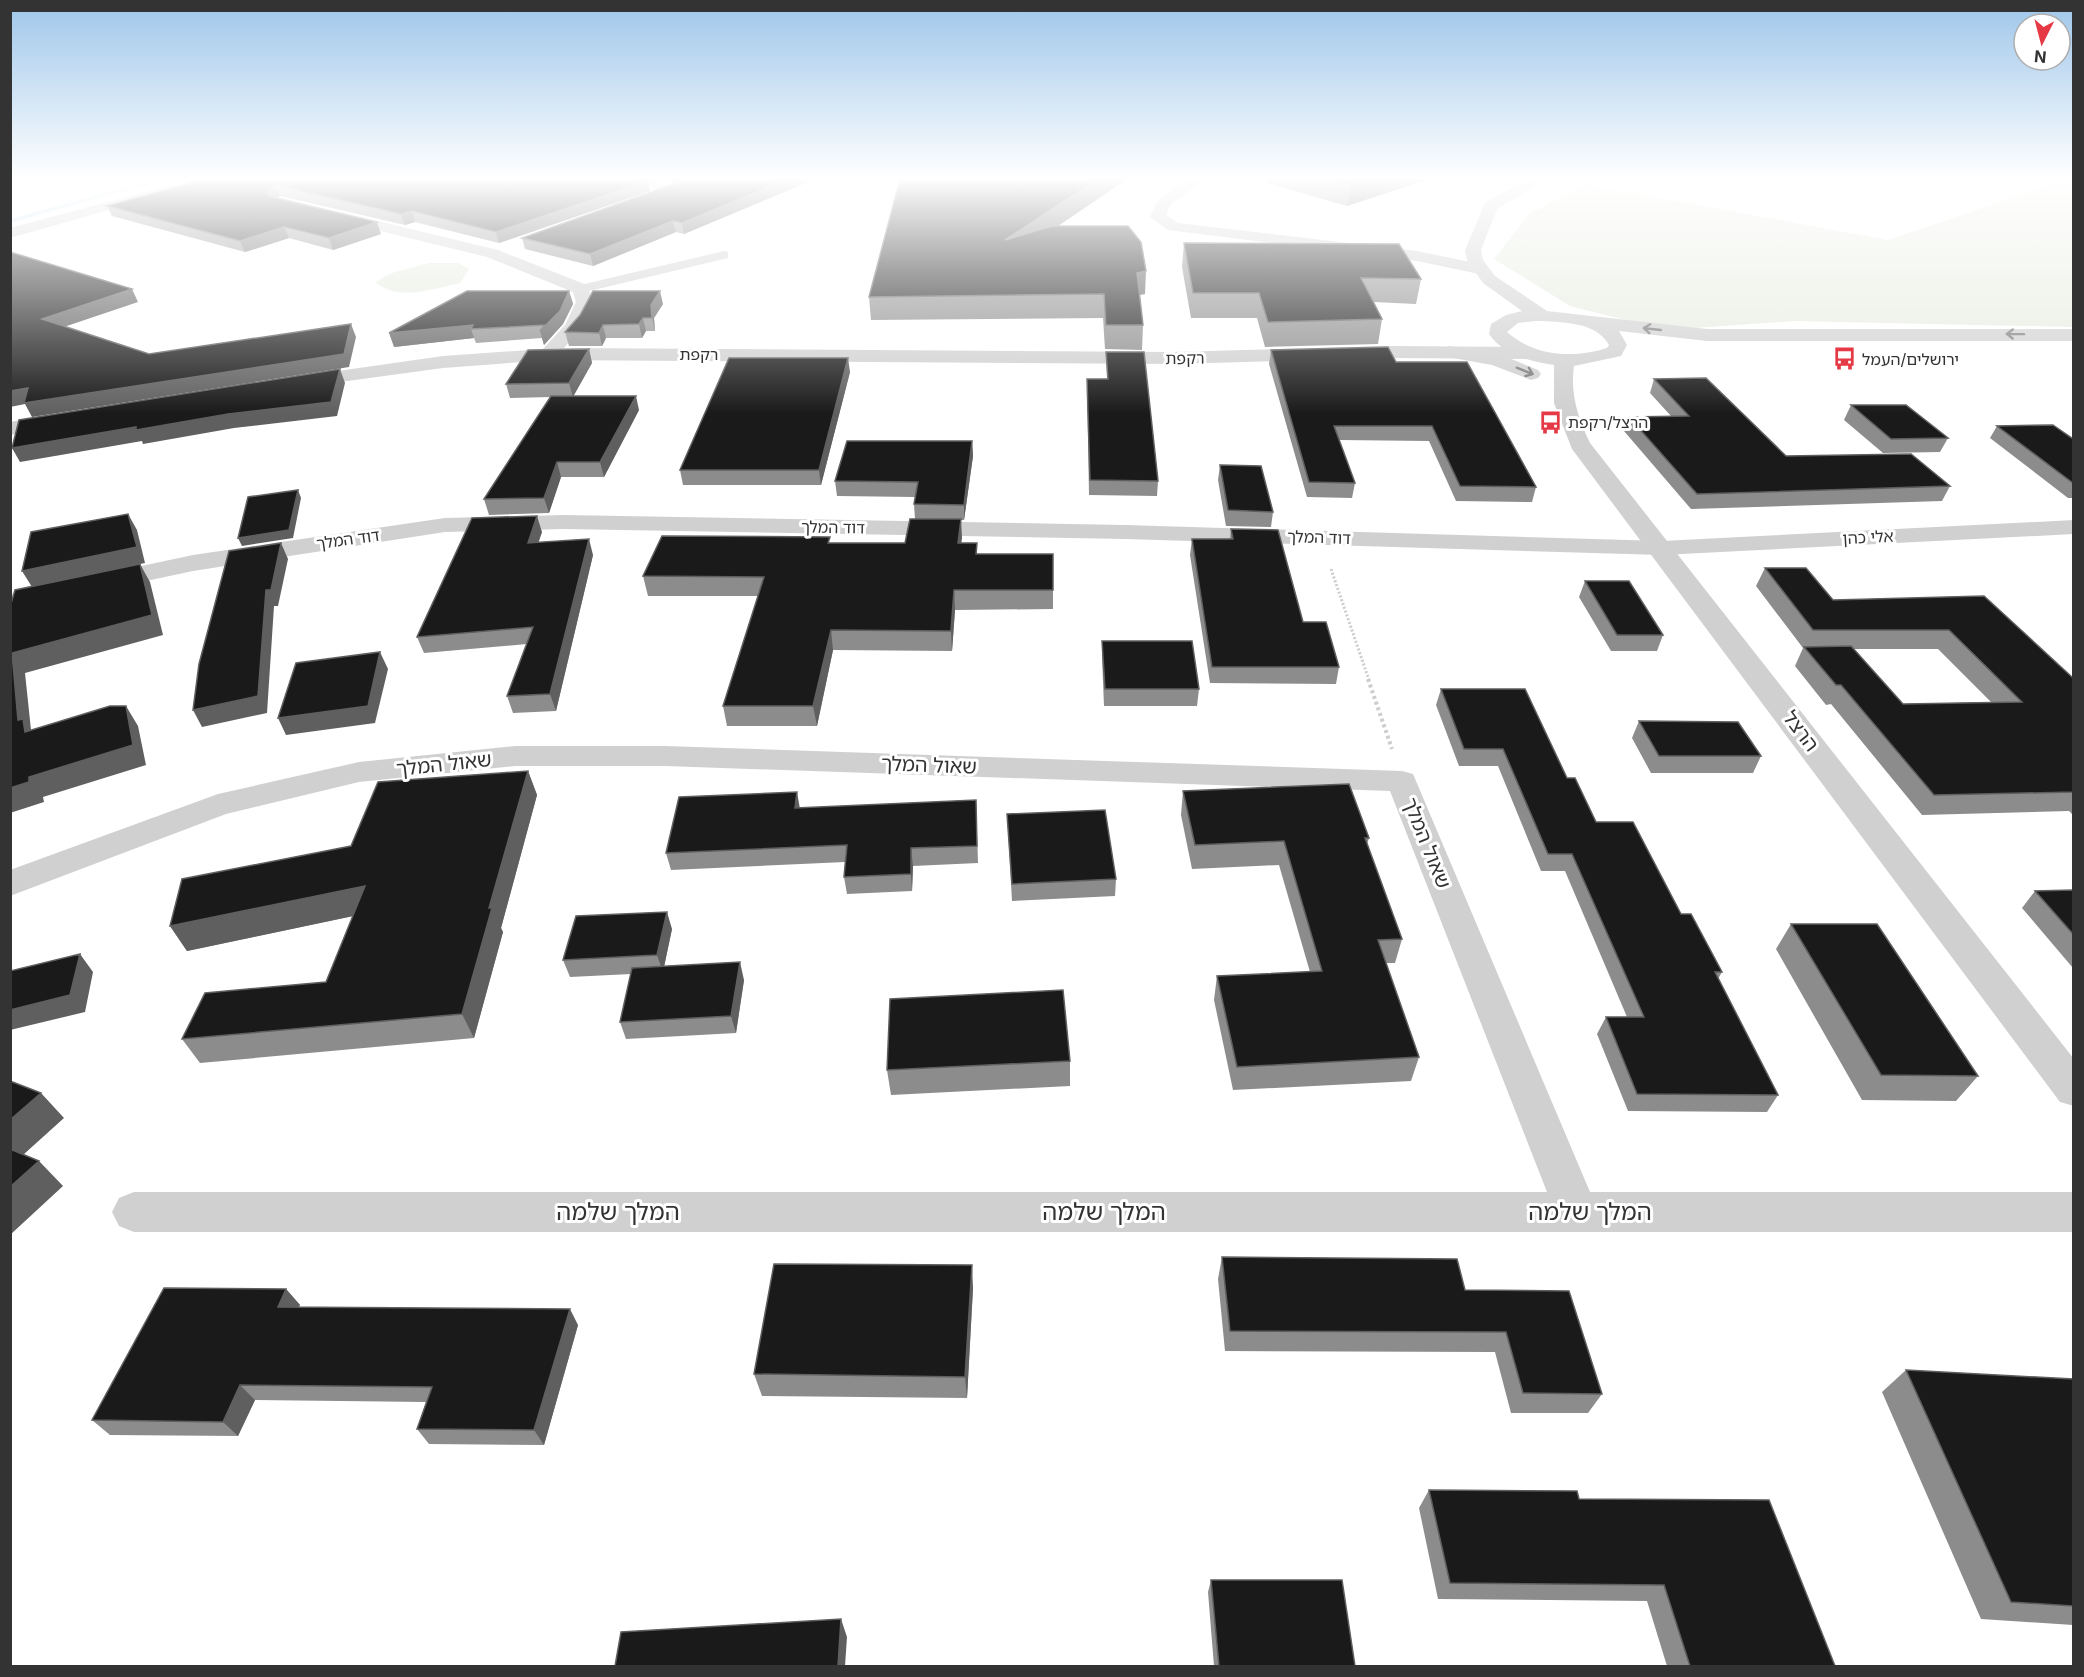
<svg xmlns="http://www.w3.org/2000/svg" width="2084" height="1677" viewBox="0 0 2084 1677" font-family="Inter,'Noto Sans Hebrew',sans-serif">
  <style>
    .green { fill: #e6ecdf }
    .lines { fill: none; stroke-linecap: round; stroke-linejoin: round }
    .stream { fill: #cfe2ee; fill-rule: evenodd }
    .path-far1 { stroke: #cdcdcd; stroke-width: 3; stroke-dasharray: 2 2; stroke-linecap: butt }
    .path { stroke: #cdcdcd; stroke-width: 4; stroke-dasharray: 3 3; stroke-linecap: butt }
    .service { fill: #d0d0d0; fill-rule: evenodd }
    .minor { fill: #d0d0d0; fill-rule: evenodd }
    .tertiary { fill: #d0d0d0; fill-rule: evenodd }
    .wall { fill: #8c8c8c; fill-rule: evenodd }
    .shaded-wall { fill: #5f5f5f }
    .building { fill: #1a1a1a; stroke: #5f5f5f; stroke-width: 1.5 }
    .oneway { stroke: #7a7a7a }
    .labels { text-anchor: middle; stroke-width: 6; stroke-linejoin: round; paint-order: stroke }
    .far-street-label { font-size: 16px; fill: #333; stroke: #fff }
    .far-poi-label { font-size: 16px; fill: #333; stroke: #fff; text-anchor: start }
    .street-label { font-size: 20px; fill: #333; stroke: #fff }
    .near-street-label { font-size: 24px; fill: #333; stroke: #fff }
  </style>
  <rect width="100%" height="100%" fill="#fff"/>
  <path class="green" d="M2067 179H2073V327L1795 321 1665 330 1570 306 1494 259 1529 214 1584 184 1888 240Z
    M429 263H458L469 269 460 283C431 289 400 302 375 282L392 273Z"/>
  <g class="lines">
    <path class="stream" d="M155 179H166L10 223V219Z"/>
    <path class="path-far1" d="M1331 569 1369 680"/>
    <path class="path" d="M1368 679 1392 749"/>
    <path class="service" d="M724 251 728 252V258L581 293 574 289 576 286Z"/>
    <path class="minor" d="M194 179H219L10 238V228Z
      M616 179H646L680 187 682 190 675 194Z
      M1189 179H1206L1171 204 1166 215 1178 223 1417 251 1485 265 1487 269 1479 274 1417 261 1168 230 1150 217 1159 199Z
      M336 211 498 250 587 285 594 302 582 327 564 348 1173 352 1393 346 1529 347 1539 353 1529 359 1393 358 1173 364 549 360 443 368 296 388 289 386 286 382 289 378 443 356 543 349 565 325 576 302 573 292 487 257 331 219 328 216 331 213Z
      M62 413 69 415 73 419 69 423 10 435V422Z
      M564 515 1125 525 1662 541 2074 520V534L1662 555 1125 539 564 529 445 532 193 571 10 610V594L193 555 445 518Z
      M515 746H665L1402 771 1413 774 1590 1192H2074V1232H134L119 1226 112 1212 119 1198 134 1192H1547L1390 791 665 766H515L359 782 226 814 10 896V870L218 794 359 762Z"/>
    <path class="tertiary" d="M1528 179H1547L1497 209 1481 250 1483 260 1495 276 1547 311 1707 329H2074V341H1707L1619 331 1627 345 1621 356 1574 366C1570 394 1578 418 1590 443L2074 1059V1106L2060 1102 1572 449 1554 403V365C1530 361 1503 355 1489 334L1491 324 1506 315 1522 311 1483 283 1467 260 1465 250 1485 203ZM1536 321C1560 322 1596 321 1609 345L1607 348C1573 359 1534 356 1507 332L1518 323Z
      M1449 346 1504 356 1538 370 1541 374 1538 378 1531 380 1492 365 1442 356 1439 352Z"/>
  </g>
  <path class="wall" d="M206 179 648 181 650 191 499 243 415 222 405 225 280 196 276 198 381 234 333 250 289 238 245 252 112 216 107 206Z
    M658 179H682L673 183Z
    M687 179H815L684 234 676 232 593 266 525 249 522 238Z
    M900 179H1127L1058 226 1145 294 1140 295 1143 325 1142 350 1105 349 1103 318 871 320 869 297Z
    M1267 179H1428L1347 206 1267 183Z
    M1184 243 1421 279 1416 304 1374 302 1382 319 1378 344 1265 347 1257 318H1191L1182 267Z
    M569 291 573 304 563 324 544 345 542 338 476 343 474 338 394 347Z
    M663 304 654 318 655 331H646L642 338H606L602 346H569L565 332Z
    M589 349 592 363 573 396 639 410 604 477H561L549 513 489 515 484 499 550 397 510 398 506 384Z
    M1271 350 1396 362 1536 487 1532 502 1456 501 1429 441 1339 440 1355 483 1352 498 1307 497 1269 364Z
    M1106 352 1158 481 1157 496 1089 495 1087 379H1107Z
    M850 372 821 485H683L680 470Z
    M1654 379 1786 456 1950 486 1942 501 1691 509 1624 431 1629 417 1671 416 1650 393Z
    M1851 405 1948 438 1940 452 1883 453 1844 420Z
    M1997 426 2073 439V498H2068L1990 438Z
    M972 441 973 456 964 520H961V543H977V554H1053V609L955 610 952 651 833 650 817 726H727L723 706 758 596H648L643 576 830 543H905L915 519 914 504 915 497 837 496 835 481Z
    M1220 465 1273 512 1271 527 1226 526 1218 480Z
    M1231 529 1303 622 1339 667 1336 684 1210 683 1190 555 1192 539H1230Z
    M542 532 538 542 593 555 556 711 513 713 507 696 527 644 424 653 417 637Z
    M1765 568 1833 600 1984 596 2073 678V815L2069 811 1922 815 1831 704 1826 705 1795 666 1803 648 1756 586ZM1854 649H1938L1991 702 1903 704Z
    M1585 581 1663 635 1657 651H1611L1579 597Z
    M1102 641 1199 689 1197 706H1104L1102 657Z
    M1441 689 1567 778 1596 822 1681 914 1722 972 1718 979 1778 1095 1767 1112 1628 1111 1597 1034 1606 1017H1627L1565 871H1541L1498 766H1459L1436 705Z
    M1639 721 1761 756 1753 773H1651L1632 738Z
    M528 771 537 795 501 928 503 932 474 1038 200 1063 182 1039 326 982 353 916 187 951 170 926 351 846Z
    M1183 791 1369 838 1367 844 1402 939 1395 963H1386L1419 1057 1411 1081 1233 1090 1214 1000 1217 976 1310 972 1279 865 1192 869 1181 815Z
    M976 800 978 863 913 866 912 891 847 894 844 877 845 862 671 870 666 853 800 808Z
    M1007 814 1116 879 1115 896 1012 901Z
    M2073 890V968L2022 908 2035 891Z
    M1791 924 1978 1076 1956 1101 1862 1100 1776 949Z
    M672 929 664 966 744 980 736 1033 626 1039 620 1022 631 974 570 977 563 960Z
    M1070 1061V1086L891 1095 887 1070Z
    M1222 1257 1465 1290 1602 1394 1588 1413H1511L1495 1352 1225 1351 1218 1279Z
    M973 1288 967 1398 762 1396 754 1374Z
    M286 1289 300 1305 298 1307 578 1325 544 1445 429 1444 417 1429 426 1402 255 1400 238 1436 110 1435 92 1420Z
    M1906 1370 2073 1379V1625L1981 1619 1882 1392Z
    M1429 1490 1579 1499 1835 1666H1667L1647 1601 1438 1599 1419 1508Z
    M1211 1580 1355 1666H1214L1208 1592Z"/>
  <path class="shaded-wall" d="M672 179H682L673 183Z
    M788 179H815L684 234 682 223Z
    M1098 179H1127L1005 262V240Z
    M1367 179H1428L1347 206 1351 185Z
    M648 181 650 191 499 243 496 232Z
    M275 185 280 196 270 201 266 191Z
    M412 211 415 222 405 225 401 214Z
    M673 221 676 232 593 266 590 254Z
    M377 222 381 234 333 250 329 238Z
    M284 227 289 238 245 252 240 241Z
    M1146 271 1145 294 1136 295 1137 273Z
    M132 289 138 302 49 332 42 319Z
    M569 291 573 304 563 324 544 345 540 331Z
    M660 291 663 304 654 318 655 331 652 318 651 305Z
    M643 318 646 331 642 338 639 324Z
    M351 324 356 337 349 367 32 417 25 404 10 407V391Z
    M473 325 471 329 474 338 394 347 389 333Z
    M603 325 606 338 602 346 599 333Z
    M589 349 592 363 573 397 569 383Z
    M848 358 850 372 821 485 819 470Z
    M340 369 345 383 337 416 234 428 143 444 142 441 20 462 12 448Z
    M636 396 639 410 604 477 600 462Z
    M972 441 973 456 964 520V505Z
    M557 462 561 477 549 513 544 498Z
    M298 490 301 498 293 538 242 546 238 538Z
    M128 514 137 530 145 563 140 564 150 582 163 635 25 673 31 730 25 732 18 720 12 653 32 587 22 571Z
    M537 516 542 532 533 559 528 543Z
    M961 519 962 538 959 562 958 543Z
    M589 539 593 555 556 711 550 694Z
    M281 543 288 559 278 606H274L267 713 202 727 193 710 266 590Z
    M954 590 955 610 952 651 951 631Z
    M831 630 833 650 817 726 813 706Z
    M380 652 388 669 375 723 286 735 278 718Z
    M126 706 138 726 146 765 43 797 44 802 10 813V788L29 777Z
    M528 771 537 795 501 928 503 932 474 1038 462 1014 489 908Z
    M797 792 800 809 795 808Z
    M911 848 913 866 912 891 911 874Z
    M365 886 377 911 187 951 170 926Z
    M667 912 672 929 663 972 657 955Z
    M80 954 93 972 85 1012 10 1030V1010Z
    M740 962 744 980 736 1033 731 1016Z
    M41 1093 64 1118 13 1164 10 1162V1120Z
    M39 1161 63 1186 10 1235V1187Z
    M972 1265 973 1288 967 1398 965 1377Z
    M286 1289 300 1305 291 1323 278 1307Z
    M570 1309 578 1325 544 1445 534 1430Z
    M240 1385 255 1400 238 1436 223 1422Z
    M841 1619 847 1637 845 1666H838Z"/>
  <path class="building" d="M206 179H643L648 181 496 232 412 211 401 214 275 185 266 191 269 196 377 222 329 238 284 227 240 241 107 206Z
    M687 179H788L682 223 673 221 590 254 522 238Z
    M900 179H1098L1005 240 1052 226H1128L1141 242 1146 271 1137 273 1143 325H1106L1104 294 869 297Z
    M1332 179H1367L1351 185Z
    M1184 243 1399 244 1421 279 1361 278 1382 319 1268 322 1259 293H1193Z
    M10 252 132 289 42 319 149 354 351 324 344 354 24 403 28 388 10 391Z
    M467 291H569L560 311 540 331 545 325 471 329 473 325 389 333Z
    M593 291H660L651 305 652 318H643L639 324 603 325 599 333 565 332 580 315Z
    M1388 347 1396 362H1467L1536 487 1460 486 1432 426H1334L1355 483 1309 482 1271 350Z
    M589 349 569 383 506 384 528 350Z
    M1106 352H1144L1158 481 1090 480 1087 379H1108Z
    M729 358H848L819 470H680Z
    M340 369 331 402 228 414 136 430V427L12 448 19 420Z
    M1706 378 1786 456 1911 454 1950 486 1697 494 1629 417 1689 416 1654 379Z
    M551 396H636L600 462H557L544 498 484 499Z
    M1851 405H1906L1948 438 1891 439Z
    M2053 425 2073 439V483L1997 426Z
    M847 441H972L964 505 914 504 918 482 835 481Z
    M1220 465 1261 466 1273 512 1228 510Z
    M298 490 289 530 238 538 248 497Z
    M128 514 137 547 22 571 31 532Z
    M537 516 528 543 589 539 550 694 507 696 533 627 417 637 472 518Z
    M910 519H961L958 543H977L976 554H1053V590H954L951 631 831 630 813 706H723L764 577 643 576 662 536 830 537 828 543H905Z
    M1231 529 1278 530 1303 622H1326L1339 667H1212L1192 539H1233Z
    M281 543 271 590H266L258 696 193 710 199 664 229 551Z
    M140 564 152 615 12 653 18 720 23 719 25 732 110 706H126L133 745 29 777V782L10 788V607L15 590Z
    M1765 568H1806L1833 600 1984 596 2073 678V792L1934 795 1841 685H1836L1804 647 1851 646 1903 704 2022 702 1949 630H1813Z
    M1585 581H1629L1663 635H1617Z
    M1102 641H1192L1199 689H1105Z
    M380 652 368 706 278 718 296 663Z
    M1441 689H1525L1567 778H1575L1596 822H1633L1681 914H1691L1722 972H1715L1778 1095 1637 1094 1606 1017H1644L1572 854H1548L1503 749H1464Z
    M1639 721 1738 722 1761 756H1659Z
    M528 771 489 908H492L462 1014 182 1039 205 993 326 982 365 886 170 926 182 879 351 846 378 782Z
    M1349 784 1369 838H1365L1402 939 1378 940 1419 1057 1237 1067 1217 976 1322 971 1284 841 1195 845 1183 791Z
    M797 792 795 808 976 800 977 846 911 848V874L844 877 847 845 666 853 679 797Z
    M1105 810 1116 879 1012 884 1007 814Z
    M2073 890V934L2035 891Z
    M667 912 657 955 563 960 576 916Z
    M1791 924H1877L1978 1076 1881 1075Z
    M80 954 70 995 10 1010V971Z
    M740 962 731 1016 620 1022 632 968Z
    M1063 990 1070 1061 887 1070 890 999Z
    M10 1081 41 1093 10 1120Z
    M10 1149 39 1161 10 1187Z
    M1222 1257 1457 1259 1465 1290 1569 1291 1602 1394 1523 1393 1506 1332 1230 1331Z
    M774 1264 972 1265 965 1377 754 1374Z
    M164 1288 286 1289 278 1307 570 1309 534 1430 417 1429 432 1387 240 1385 223 1422 92 1420Z
    M1906 1370 2073 1379V1606L2011 1602Z
    M1429 1490 1577 1491 1579 1499 1769 1500 1835 1666H1690L1664 1585 1450 1583Z
    M1211 1580H1342L1355 1666H1219Z
    M841 1619 838 1666H615L621 1632Z"/>
  <defs><path id="oneway-shaft" d="M-6 0H5M1.5-3L5.5 0L1.5 3" fill="none" stroke-width="1.6" stroke-linecap="round" stroke-linejoin="round" transform="scale(1.5)"/></defs>
  <g class="oneway">
    <use href="#oneway-shaft" transform="translate(1652 329) rotate(-174)"/>
    <use href="#oneway-shaft" transform="translate(2015 334) rotate(-179)"/>
    <use href="#oneway-shaft" transform="translate(1525 371) rotate(22)"/>
  </g>
  <linearGradient id="sky" x2="0" y2="1"><stop stop-color="#9ec6ea"/><stop offset="0.43" stop-color="#fff"/><stop offset="1" stop-color="#fff" stop-opacity="0"/></linearGradient>
  <rect width="2084" height="414" fill="url(#sky)"/>
  <defs>
    <symbol id="bus-bare" viewBox="-9 -9 18 18"><path d="M-5-6H5V4H4V6H2V4H-2V6H-4V4H-5ZM-3.5-4V0h7V-4ZM-3.5 1.2v1.5H-2V1.2ZM2 1.2v1.5H3.5V1.2Z" fill="#e63946" stroke="#fff" stroke-width="2.5" paint-order="stroke"/></symbol>
  </defs>
  <g fill-rule="evenodd">
    <use href="#bus-bare" x="1828" y="342" width="33" height="33"/>
    <use href="#bus-bare" x="1534" y="406" width="33" height="33"/>
  </g>
  <g class="labels">
    <g class="far-street-label">
      <text x="699" y="360">רקפת</text>
      <text transform="translate(1185 358) rotate(-1)" y="6">רקפת</text>
      <text transform="translate(833 527) rotate(1)" y="6">דוד המלך</text>
      <text transform="translate(1319 537) rotate(2)" y="6">דוד המלך</text>
      <text transform="translate(1868 537) rotate(-3)" y="6">אלי כהן</text>
      <text transform="translate(348 539) rotate(-8)" y="6">דוד המלך</text>
    </g>
    <g class="far-poi-label">
      <text x="1862" y="365">ירושלים/העמל</text>
      <text x="1568" y="428">הרצל/רקפת</text>
    </g>
    <g class="street-label">
      <text transform="translate(1801 731) rotate(53)" y="7">הרצל</text>
      <text transform="translate(444 764) rotate(-6)" y="7">שאול המלך</text>
      <text transform="translate(929 765) rotate(2)" y="7">שאול המלך</text>
      <text transform="translate(1427 843) rotate(68)" y="7">שאול המלך</text>
    </g>
    <g class="near-street-label">
      <text x="618" y="1220">המלך שלמה</text>
      <text x="1104" y="1220">המלך שלמה</text>
      <text x="1590" y="1220">המלך שלמה</text>
    </g>
  </g>
  <rect width="2084" height="1677" fill="none" stroke="#333333" stroke-width="24"/>
  <g transform="translate(2042 42) rotate(186)"><circle r="28" fill="#ffffff" stroke="#adadad" stroke-width="1.5"/>
  <path d="M0-4.5L10 22L0 15L-10 22Z" fill="#e63946"/>
  <text y="-9" font-size="16" font-weight="bold" text-anchor="middle" fill="#333333">N</text>
  </g>
</svg>
